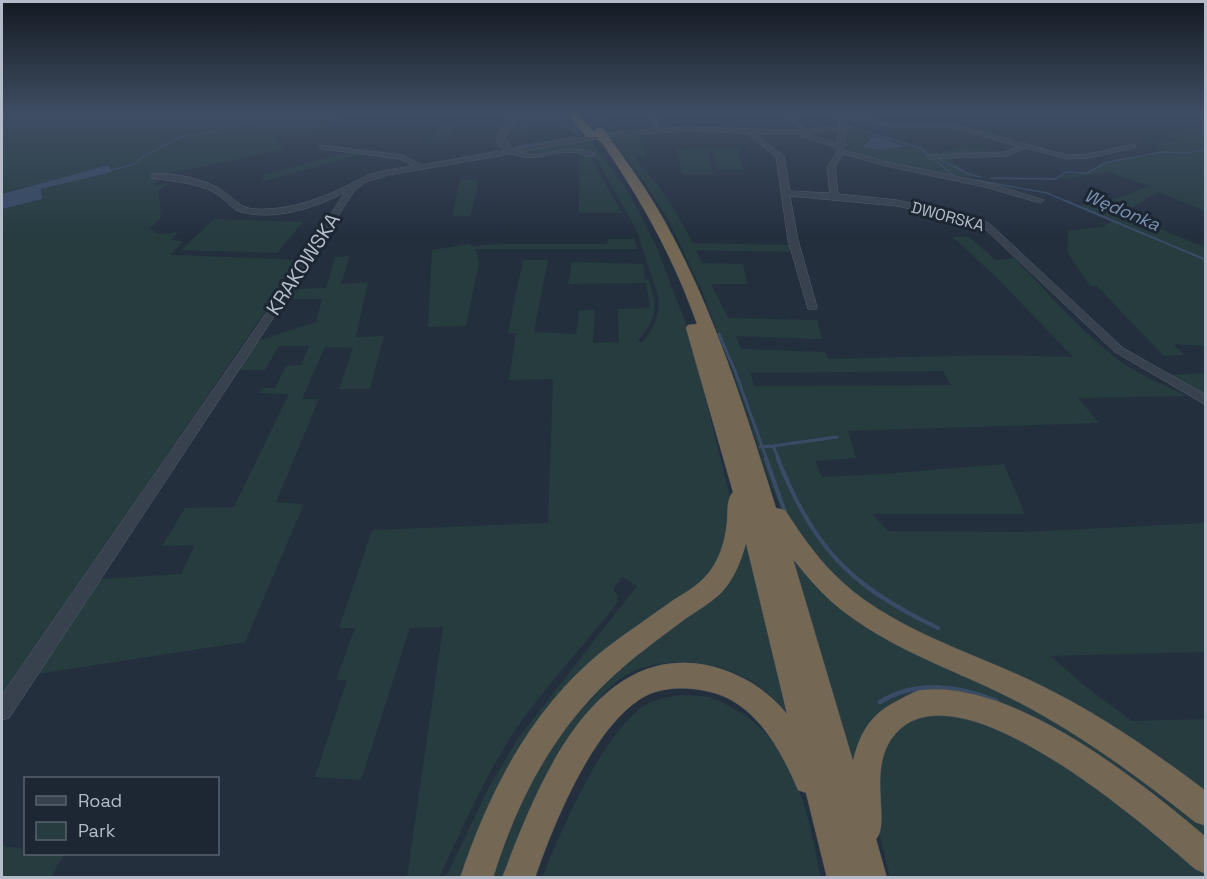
<svg xmlns="http://www.w3.org/2000/svg" width="1207" height="879" viewBox="0 0 1207 879" font-family="'Space Grotesk',sans-serif">
  <style>
    .green { fill: #263c3f; fill-rule: evenodd }
    .water { fill: #394c67 }
    .lines { fill: none; stroke-linecap: round; stroke-linejoin: round }
    .stream-far4 { stroke: #394c67; stroke-width: 1.5 }
    .stream-far3 { stroke: #394c67; stroke-width: 2 }
    .stream-far2 { stroke: #394c67; stroke-width: 3 }
    .stream-far1 { stroke: #394c67; stroke-width: 4 }
    .stream { stroke: #394c67; stroke-width: 4.5 }
    .minor-casing { stroke: #565f6c; stroke-width: 1 }
    .highway-casing { stroke: #434c59; stroke-width: 1 }
    .minor { fill: #38414e; fill-rule: evenodd }
    .highway { fill: #746855; fill-rule: evenodd }
    .highway-bridge-casing { stroke: #434c59; stroke-width: 12; stroke-linecap: butt }
    .highway-bridge { stroke: #746855; stroke-width: 11 }
    .labels { text-anchor: middle; stroke-width: 6; stroke-linejoin: round; paint-order: stroke }
    .far-street-label { font-size: 16px; fill: #b4bcc9; stroke: #1d2633 }
    .far-water-label { font-size: 18px; font-style: italic; fill: #7c92b1; stroke: #1d2633 }
    .street-label { font-size: 20px; fill: #b4bcc9; stroke: #1d2633 }
  </style>
  <rect width="100%" height="100%" fill="#242f3e"/>
  <path class="green" d="M2 113H370L366 116 347 114 320 131 275 137 283 149 169 174 158 180 154 186 170 183 159 190 161 218 149 229 159 234 178 232 171 240 183 241 171 255 285 259 299 262 2 696V209L42 199 41 189 111 172 108 165 2 194Z
    M519 113H567L586 134 575 136 572 131 560 132 558 125 534 124 529 134 507 133Z
    M446 121 458 124 445 142 427 141Z
    M849 127 939 153 967 145 986 151 1008 152 946 156 972 177 943 174 890 164 849 150 844 146Z
    M1205 128V211L1158 192 1122 214 1205 247V346L1174 344 1184 355 1164 356 1097 286H1090L1068 253V231L1106 226V224L1112 221 1079 207 1090 202 1112 200 1150 186 1107 172 1065 179 1059 177 1087 172 1101 163 1165 151 1149 142 1179 141 1159 129Z
    M639 135 647 156 635 158C642 169 651 176 659 186 672 204 683 224 693 243L791 245 793 252 696 250 702 263 743 264 747 284H711L728 318 817 320 822 339 736 336 741 349 825 352 828 359 993 355 1073 357 1001 282 953 237H969L996 260 1014 258C1049 293 1081 332 1121 362 1141 376 1165 385 1187 396L1078 398 1099 423 848 431 856 458 815 461 822 477 883 474 1004 464 1025 514H872L888 531 1023 532 1205 523V652L1051 656 1081 683 1132 721 1205 719V802L864 608 790 528 772 488 731 367 702 291 669 221 640 175 610 138ZM943 371 951 385 755 386 750 373Z
    M589 138 629 193 657 248 689 332 732 505 719 568 615 650 468 877H446L489 787 519 737 637 586 622 577 613 590 618 595 617 603C583 647 543 688 512 735 483 780 462 830 439 877H407L443 627 410 628 361 780 315 777 347 680H336L355 628H339L372 530 548 523 553 379 509 380 516 333H508L523 260H548L534 332 576 334 579 310H595L593 343 619 342 618 309 650 308 646 283 568 284 572 262 643 264 645 279 649 280C658 309 657 318 638 341L641 343C654 328 661 316 658 296L636 229 593 153C567 142 540 161 514 151Z
    M739 148 740 152H738L744 170H717L712 152 708 151 713 174H682L681 172 677 149Z
    M350 152 363 154 264 181 262 175Z
    M579 152 590 156 622 213H579Z
    M477 179 478 187 470 216H452L460 180Z
    M214 219 303 222 277 253 181 250Z
    M608 239H634L637 249H476L479 263 466 326 428 327 432 250 469 244 472 246 501 244H607Z
    M350 256 341 284 368 282 356 337 384 336 370 389H339L353 348 325 347 302 399H319L276 502 304 504 245 642 37 674 101 579 181 574 195 545 162 546 185 508 234 507 289 394 259 393 262 388H275L286 366 301 365 309 346H279L265 370H238L257 341 316 322 322 299H284L290 289 326 288 335 257Z
    M1205 373V397L1170 375Z
    M746 541 786 713C767 686 735 668 702 664 676 660 645 663 623 677 611 685 600 698 590 709 548 758 525 818 502 877L487 878 539 762 603 679 716 597Z
    M787 544 800 562 1011 691 1205 819V850L1177 825 934 693 856 773Z
    M681 695C689 696 699 695 708 697 719 700 731 707 741 713 798 749 808 817 821 877L542 878C561 830 602 734 645 705 655 699 669 697 681 695Z
    M908 715 994 717 1205 865V877H890L875 815V762Z
    M2 846 25 849 26 854 64 855 51 877H2Z"/>
  <path class="water" d="M873 137H877L904 146 882 150 862 147Z
    M108 165 112 172 41 189 42 199 2 209V194Z"/>
  <g class="lines">
    <path class="stream-far4" d="M560 113 578 136
      M594 113 614 132
      M828 113 840 125
      M847 126 854 128
      M857 129 920 148 953 175
      M510 146 505 138 520 113
      M515 147 575 137
      M936 158 969 174 980 177
      M111 170 135 164 141 158 180 137 210 133 278 113
      M991 178 1056 179 1066 172 1087 173 1108 162 1162 152 1184 153 1206 150
      M975 180 1047 193 1070 203"/>
    <path class="stream-far3" d="M1066 201 1206 260"/>
    <path class="stream-far2" d="M719 334 735 371 767 460
      M773 446 837 437
      M760 447 773 446 779 460"/>
    <path class="stream-far1" d="M766 459 785 512
      M778 459C813 548 851 587 938 628"/>
    <path class="stream" d="M880 702C917 679 958 686 997 701"/>
    <defs>
      <path id="minor" d="M512 113H519L504 141 513 149 607 133 654 129 652 125 651 113H657L661 129 683 127 798 130 786 113H793L805 130 840 126 830 113 896 124 948 123 1067 155 1088 154 1135 144V148L1088 158 1067 159 1026 148 1006 156 930 159 926 157 927 155 1005 152 1018 146 948 127 896 128 842 118 847 125 844 150 887 162 989 183 1044 200 1040 203 985 187 886 166 843 154 835 167 838 194 897 200 979 218 990 224 1123 348 1206 395V405L1115 352 984 228 973 222 897 206 790 196 798 240 817 307 816 309H808L788 240 776 157 746 133 683 131 607 137 520 152C545 161 562 141 594 153V157C586 157 579 152 571 152 547 152 535 163 511 154L388 175 366 182 354 191 279 309 9 718 2 720V695L269 309 345 192C316 208 274 221 241 212 230 209 225 198 215 193 196 182 173 182 152 178V174C173 172 206 179 223 191 235 199 240 208 254 209 292 211 328 196 360 179 375 170 396 169 413 166L400 159 323 149 319 147 320 145 402 155 422 165 505 150 497 144 496 138ZM839 130 837 143 807 134ZM755 134H801V137L837 147V152L827 167 830 193 790 191 784 156Z"/>
      <path id="highway" d="M566 113H577L595 133V137H587Z
        M603 134 607 135C628 163 648 191 665 222 715 312 745 410 776 508L785 510C800 533 815 555 835 575 889 629 970 651 1038 684 1098 713 1153 751 1206 791V826L1195 822C1140 778 1084 737 1022 704 964 673 900 654 847 614 826 599 809 579 793 559L853 761C860 732 871 714 897 701 905 697 914 691 922 690 1013 680 1139 780 1206 837V874L1195 869C1145 825 963 666 898 731 864 765 892 822 876 839L887 878H827L806 793 798 790C780 748 754 700 706 691 688 687 669 687 652 693 597 715 553 825 535 878H502C535 792 590 643 706 665 739 672 767 689 787 714L746 543C742 559 734 579 722 592 712 602 697 611 685 619 660 638 633 657 610 679 552 733 516 803 493 878H460C489 791 532 707 605 649 627 632 650 617 672 601 683 594 697 586 705 577 719 562 725 542 727 522 728 512 726 500 733 492L686 328 688 325 697 324C673 256 639 196 598 137Z"/>
    </defs>
    <use href="#minor" class="minor-casing"/>
    <use href="#highway" class="highway-casing"/>
    <use href="#minor" class="minor"/>
    <use href="#highway" class="highway"/>
    <defs>
      <path id="highway-bridge" d="M600 133 603 137"/>
    </defs>
    <use href="#highway-bridge" class="highway-bridge-casing"/>
    <use href="#highway-bridge" class="highway-bridge"/>
  </g>
  <linearGradient id="sky" x2="0" y2="1"><stop stop-color="#141a22"/><stop offset="0.48" stop-color="#3f4d63"/><stop offset="1" stop-color="#3f4d63" stop-opacity="0"/></linearGradient>
  <rect width="1207" height="236" fill="url(#sky)"/>
  <g class="labels">
    <g class="far-street-label">
      <text transform="translate(948 216) rotate(15)" y="6">DWORSKA</text>
    </g>
    <g class="far-water-label">
      <text transform="translate(1122 210) rotate(23)" y="6">Wędonka</text>
    </g>
    <g class="street-label">
      <text transform="translate(303 264) rotate(-57)" y="7">KRAKOWSKA</text>
    </g>
  </g>
  <rect width="1207" height="879" fill="none" stroke="#b4bcc9" stroke-width="6"/>
  <rect x="24" y="777" width="195" height="78" fill="#1d2633" stroke="#59626f" stroke-width="1.5"/>
  <rect x="36" y="796" width="30" height="9" fill="#38414e" stroke="#59626f" stroke-width="1.5"/>
  <text x="78" y="807" font-size="18" fill="#b4bcc9">Road</text>
  <rect x="36" y="822" width="30" height="18" fill="#263c3f" stroke="#59626f" stroke-width="1.5"/>
  <text x="78" y="837" font-size="18" fill="#b4bcc9">Park</text>
</svg>
